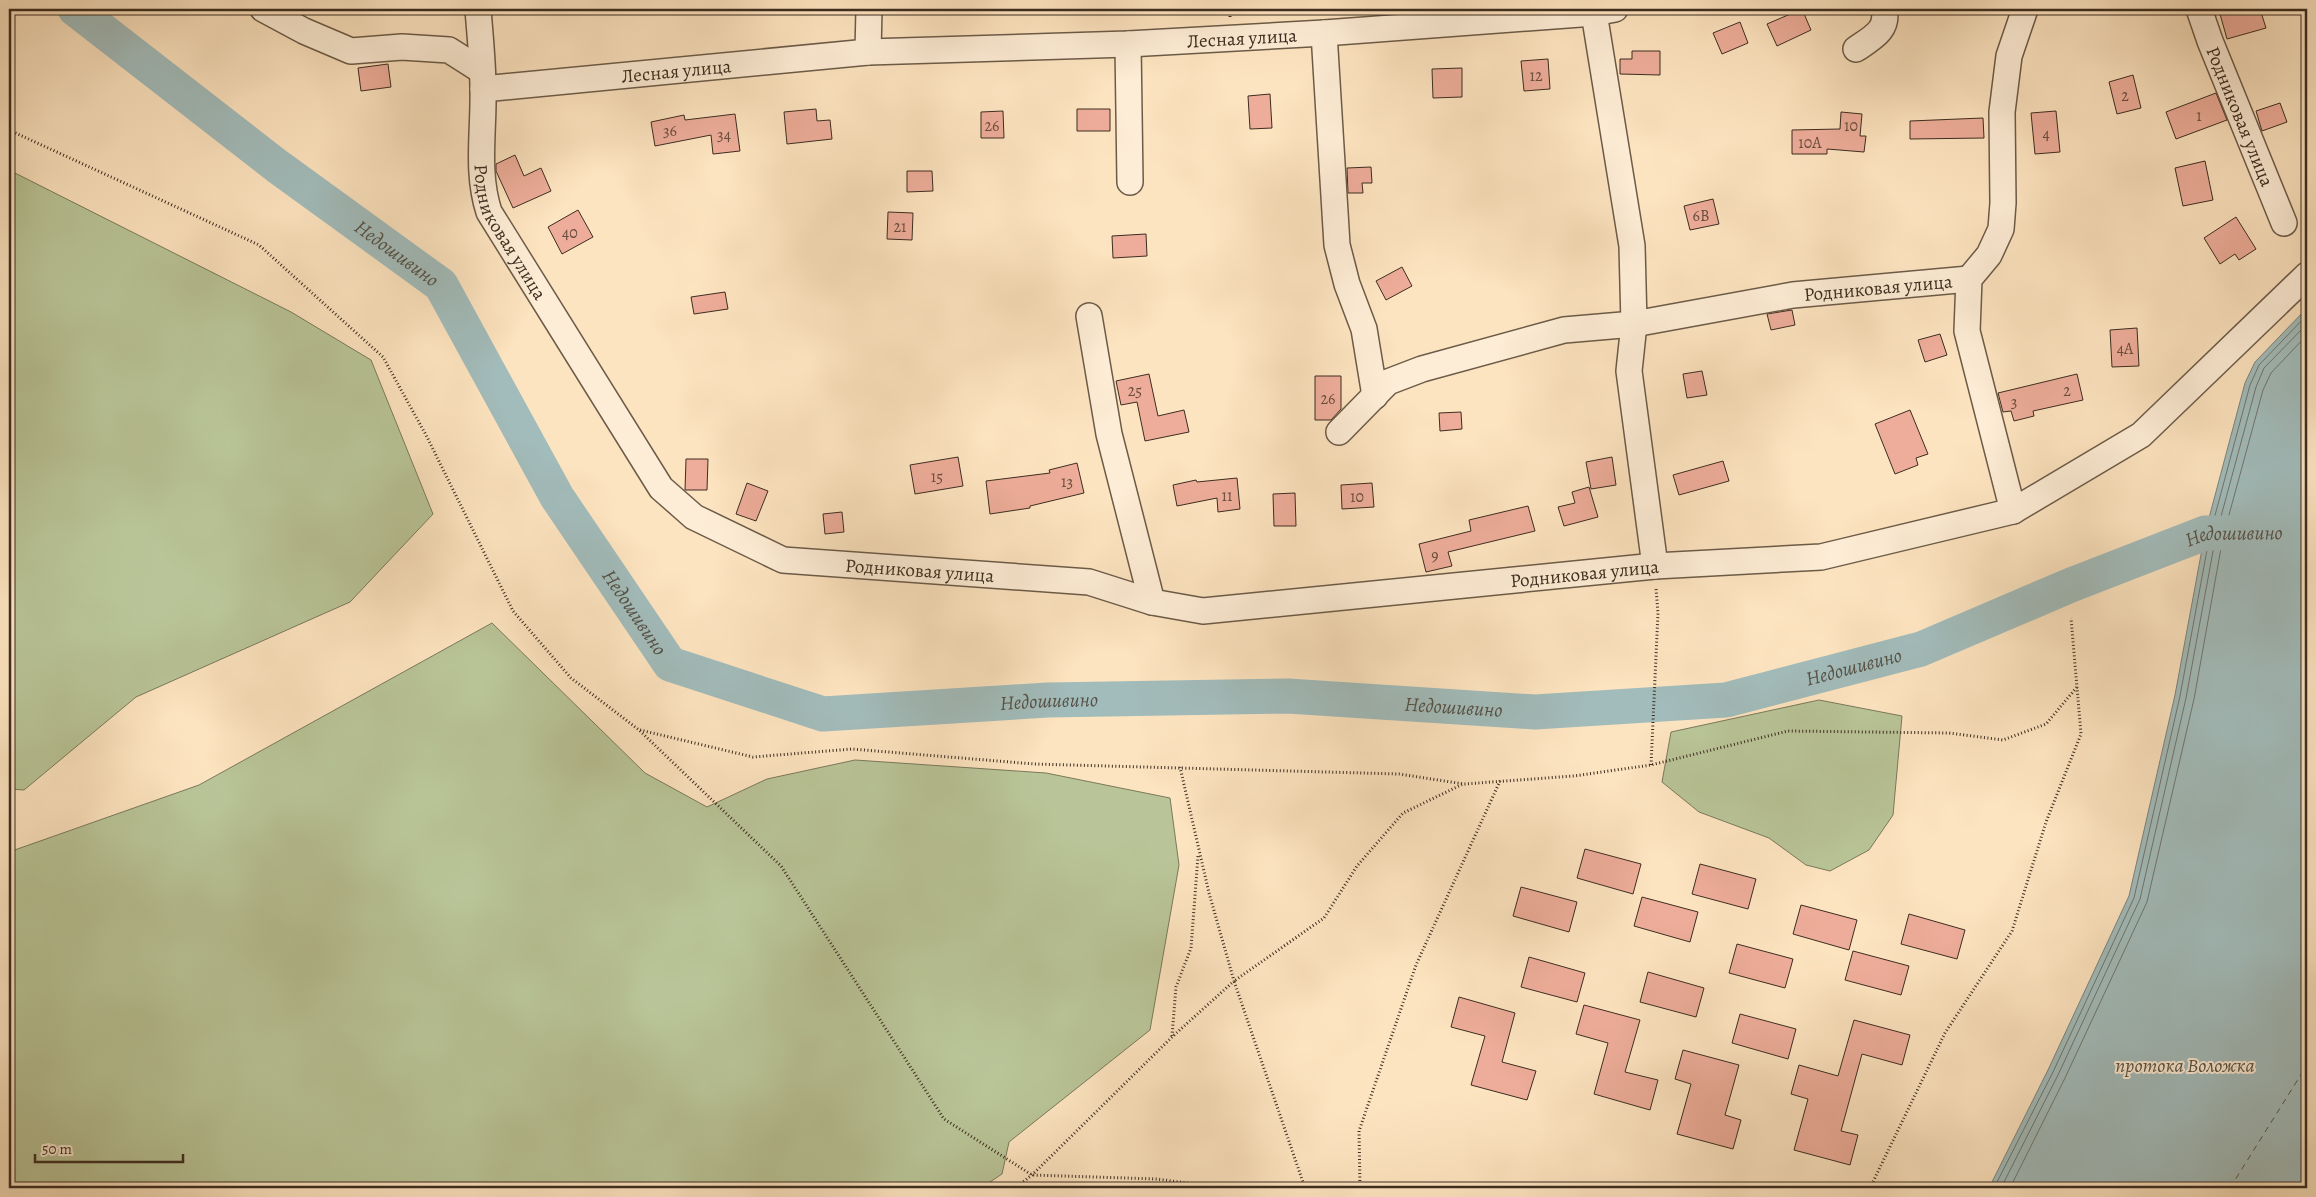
<svg xmlns="http://www.w3.org/2000/svg" width="2316" height="1197" viewBox="0 0 2316 1197" font-family="Alegreya,serif">
  <style>
    .green { fill: #b9c598; stroke: #7a795c }
    .water { fill: #a2bcbb; stroke: #79837d }
    .lines { fill: none; stroke-linecap: round; stroke-linejoin: round }
    .shore { stroke: #6f746e; stroke-width: 1 }
    .river { stroke: #a2bcbb; stroke-width: 35 }
    .ferry { stroke: #565147; stroke-width: 1; stroke-dasharray: 6 5; stroke-linecap: butt }
    .building { fill: #eead9a; stroke: #3c2d20 }
    .minor-casing { stroke: #6c5b48; stroke-width: 28 }
    .path { stroke: #3c2d20; stroke-width: 3; stroke-dasharray: 1 2.5; stroke-linecap: butt }
    .minor { stroke: #feedd6; stroke-width: 25 }
    .labels { text-anchor: middle; stroke-width: 4; stroke-linejoin: round; paint-order: stroke }
    .number-label { font-size: 16px; fill: #684d3e }
    .street-label { font-size: 19px; fill: #3c2d20; stroke: #feedd6 }
    .water-label { font-size: 20px; font-style: italic; fill: #565147; stroke: #feedd6 }
  </style>
  <rect width="100%" height="100%" fill="#fde4c0"/>
  <filter id="stains"><feTurbulence type="fractalNoise" baseFrequency=".004" numOctaves="4"/><feColorMatrix values="0 0 0 0 .2 0 0 0 0 .09 0 0 0 0 .02 0 0 0 .5 -.17"/></filter>
  <radialGradient id="worn" r=".72"><stop offset=".6" stop-color="#630" stop-opacity="0"/><stop offset="1" stop-color="#630" stop-opacity=".3"/></radialGradient>
  <path class="green" d="M9 170 291 312 371 360 433 514 350 602 136 697 24 790 9 789Z
    M492 623 645 773 707 807 767 779 855 760 1046 773 1170 798 1179 865 1150 1030 1009 1142 1002 1174 981 1188H9V852L199 785Z
    M1819 700 1902 716 1893 815 1869 850 1830 871 1806 865 1769 838 1699 812 1662 782 1671 732Z"/>
  <path class="water" d="M2307 308V1188H1989L2048 1070 2129 896 2175 695 2205 533 2245 383 2255 362Z"/>
  <g class="lines">
    <path class="shore" d="M1994 1188 2053 1072 2134 898 2180 696 2210 534 2250 385 2259 365 2307 315
      M2001 1188 2058 1075 2140 899 2186 698 2216 535 2256 387 2264 368 2307 324
      M2010 1188 2065 1078 2147 902 2194 699 2223 537 2263 390 2271 373 2307 335"/>
    <path class="river" id="s1" d="M75 9 277 166 441 285 557 497 670 664 823 714 1048 700 1288 696 1535 712 1726 700 1921 649 2071 585 2205 533 2307 532"/>
    <path class="ferry" d="M2230 1188 2307 1065"/>
  </g>
  <path class="building" d="M1802 9 1811 30 1777 46 1767 24Z
    M2240 9H2260L2266 28 2227 39 2220 14Z
    M1740 22 1748 43 1722 54 1713 33Z
    M1632 51H1660V75L1620 74V59H1632Z
    M1548 59 1550 89 1524 91 1521 61Z
    M388 64 391 87 361 91 358 68Z
    M1462 68V97L1433 98 1432 69Z
    M2133 75 2141 108 2117 114 2109 82Z
    M2216 93 2227 120 2176 139 2166 112Z
    M1270 94 1272 128 1250 129 1248 96Z
    M2280 103 2287 122 2262 131 2256 111Z
    M816 109 817 121 830 120 832 139 787 144 784 112Z
    M1077 109H1110V131H1077Z
    M1003 111 1004 138H981V112Z
    M2056 111 2060 152 2035 154 2031 113Z
    M1841 112 1862 114 1860 136H1866L1864 152 1827 149V154H1792V130L1840 129Z
    M735 114 740 151 713 154 711 135 655 146 651 122 684 115 685 120Z
    M1983 118 1984 138 1910 139V121Z
    M515 155 524 176 541 168 551 191 513 208 496 171V164Z
    M2205 161 2213 200 2183 206 2175 168Z
    M1371 167 1372 183H1362L1363 193H1348L1347 168Z
    M907 171H932L933 191 907 192Z
    M1713 199 1719 224 1690 230 1684 206Z
    M578 210 593 237 562 254 548 227Z
    M888 212 913 213 912 240 887 239Z
    M2236 217 2256 249 2239 260 2235 254 2220 264 2204 238Z
    M1146 234 1147 256 1113 258 1112 236Z
    M1402 267 1412 286 1386 300 1376 281Z
    M725 292 728 309 694 314 691 297Z
    M1792 310 1795 325 1771 330 1767 314Z
    M2137 328 2139 366 2112 367 2110 330Z
    M1940 334 1947 355 1925 362 1918 340Z
    M1702 371 1707 395 1687 398 1683 374Z
    M1149 374 1158 416 1184 410 1189 432 1145 441 1137 402 1121 405 1116 381Z
    M2077 374 2083 400 2033 411 2034 416 2014 421 2011 411 2003 412 1998 393Z
    M1315 376H1341V409L1331 420H1315Z
    M1910 410 1928 454 1916 458 1918 465 1895 474 1875 424Z
    M1461 412 1462 429 1440 431 1439 413Z
    M958 457 963 486 915 494 910 465Z
    M1612 457 1616 485 1591 489 1586 462Z
    M686 459H708L707 490H685Z
    M1723 461 1729 481 1679 495 1673 475Z
    M1077 463 1084 493 1030 506V508L990 514 986 481 1050 473 1049 470Z
    M1237 478 1240 509 1218 512 1217 498 1177 506 1173 485 1196 480 1197 482Z
    M747 483 768 491 756 521 736 514Z
    M1372 483 1374 507 1342 509 1341 485Z
    M1589 487 1598 517 1564 526 1558 507 1575 503 1572 492Z
    M1295 493 1296 526H1274L1273 494Z
    M1528 506 1535 531 1448 552 1452 566 1426 572 1419 544 1471 531 1469 520Z
    M842 512 844 532 825 534 823 514Z
    M1585 849 1641 864 1633 894 1577 878Z
    M1700 864 1756 879 1748 909 1692 894Z
    M1521 887 1577 902 1569 932 1513 916Z
    M1642 897 1698 912 1690 942 1634 926Z
    M1801 905 1857 920 1849 950 1793 934Z
    M1909 914 1965 930 1957 959 1901 944Z
    M1737 944 1793 959 1785 988 1729 973Z
    M1853 951 1909 966 1901 995 1845 980Z
    M1529 957 1585 973 1577 1002 1521 987Z
    M1648 972 1704 988 1696 1017 1640 1002Z
    M1459 997 1515 1013 1502 1062 1536 1071 1527 1100 1471 1085 1485 1036 1451 1027Z
    M1584 1005 1640 1020 1625 1072 1658 1080 1650 1110 1594 1094 1608 1043 1576 1034Z
    M1740 1014 1796 1029 1788 1059 1732 1043Z
    M1854 1020 1910 1035 1902 1065 1862 1054 1841 1131 1858 1135 1850 1165 1794 1150 1808 1099 1791 1094 1799 1065 1838 1076Z
    M1683 1050 1739 1065 1725 1115 1741 1120 1733 1149 1677 1134 1691 1084 1675 1079Z"/>
  <g class="lines">
    <defs>
      <g id="minor">
        <path d="M263 9 304 31 351 51 402 47 449 50 482 71"/>
        <path id="s2" d="M478 9C480 36 483 63 483 90 484 131 476 172 489 212L661 488 694 517 783 560 1089 582 1152 602 1203 611 1655 566 1821 557 2013 511 2141 435 2307 275"/>
        <path id="s3" d="M2199 9 2210 41 2284 223"/>
        <path d="M1594 13 1632 246 1634 324 1629 371 1655 566"/>
        <path d="M1324 33 1337 245 1347 284 1364 329 1375 396"/>
        <path d="M1128 44 1130 182"/>
        <path d="M1856 49C1872 38 1889 30 1884 9"/>
        <path d="M868 52 869 9"/>
        <path id="s4" d="M483 89 868 52 1128 44 1324 33 1594 13 1615 9"/>
        <path d="M1089 316 1109 434 1152 602"/>
        <path id="s5" d="M1339 432 1388 382 1422 369 1564 330 1634 324 1793 295 1969 279"/>
        <path d="M2013 511 1967 331 1969 279 1989 255 2001 229 2003 203 2002 112 2009 56 2025 9"/>
      </g>
    </defs>
    <use href="#minor" class="minor-casing"/>
    <path class="path" d="M1230 9V18
      M9 130 259 245 383 357 426 435 513 611 571 678 639 730 781 866 944 1119 1032 1175 1157 1179 1224 1188
      M640 730 753 757 852 749 1034 764 1399 774 1464 784 1574 776 1651 765 1788 731 1949 733 2003 740 2046 724 2077 687
      M1651 765 1658 613 1656 588
      M1172 1036 1176 987 1191 948 1198 856
      M1015 1188 1032 1175 1172 1037 1234 981 1209 893 1180 767
      M1305 1188 1234 981 1324 918 1357 866 1403 813 1463 784
      M1360 1188 1359 1131 1416 965 1500 781
      M1870 1188 1945 1033 2012 931 2046 822 2081 734 2071 618"/>
    <use href="#minor" class="minor"/>
  </g>
  <g class="labels">
    <g class="number-label">
      <text x="1536" y="81">12</text>
      <text x="2125" y="101">2</text>
      <text x="2199" y="121">1</text>
      <text x="992" y="131">26</text>
      <text x="1851" y="131">10</text>
      <text x="670" y="136">36</text>
      <text x="2046" y="139">4</text>
      <text x="724" y="140">34</text>
      <text x="1810" y="148">10А</text>
      <text x="1701" y="221">6В</text>
      <text x="900" y="232">21</text>
      <text x="570" y="238">40</text>
      <text x="2125" y="354">4А</text>
      <text x="1135" y="396">25</text>
      <text x="2067" y="396">2</text>
      <text x="1328" y="404">26</text>
      <text x="2014" y="407">3</text>
      <text x="937" y="482">15</text>
      <text x="1067" y="487">13</text>
      <text x="1227" y="501">11</text>
      <text x="1357" y="502">10</text>
      <text x="1435" y="561">9</text>
    </g>
    <g class="street-label">
      <text dy="7" stroke="none"><textPath href="#s4" startOffset="761">Лесная улица</textPath></text>
      <text dy="7" stroke="none"><textPath href="#s4" startOffset="194">Лесная улица</textPath></text>
      <text dy="7" stroke="none"><textPath href="#s3" startOffset="115">Родниковая улица</textPath></text>
      <text dy="7" stroke="none"><textPath href="#s2" startOffset="230">Родниковая улица</textPath></text>
      <text dy="7" stroke="none"><textPath href="#s5" startOffset="571">Родниковая улица</textPath></text>
      <text dy="7" stroke="none"><textPath href="#s2" startOffset="809">Родниковая улица</textPath></text>
      <text dy="7" stroke="none"><textPath href="#s2" startOffset="1480">Родниковая улица</textPath></text>
    </g>
    <g class="water-label">
      <text dy="7" stroke="none"><textPath href="#s1" startOffset="404">Недошивино</textPath></text>
      <text dy="7" stroke="none"><textPath href="#s1" startOffset="2504">Недошивино</textPath></text>
      <text dy="7" stroke="none"><textPath href="#s1" startOffset="839">Недошивино</textPath></text>
      <text dy="7" stroke="none"><textPath href="#s1" startOffset="2099">Недошивино</textPath></text>
      <text dy="7" stroke="none"><textPath href="#s1" startOffset="1289">Недошивино</textPath></text>
      <text dy="7" stroke="none"><textPath href="#s1" startOffset="1694">Недошивино</textPath></text>
      <text x="2185" y="1072">протока Воложка</text>
    </g>
  </g>
  <rect width="2316" height="1197" fill="none" stroke="#fde4c0" stroke-width="30"/>
  <rect x="10" y="10" width="2296" height="1177" fill="none" stroke="#3c2d20" stroke-width="2.5"/>
  <rect x="15" y="15" width="2286" height="1167" fill="none" stroke="#3c2d20"/>
  <path d="M35 1154v8h148v-8" fill="none" stroke="#3c2d20" stroke-width="2.5"/>
  <text x="42" y="1154" font-size="15" fill="#3c2d20" stroke="#feedd6" stroke-width="4" paint-order="stroke">50 m</text>
  <rect width="100%" height="100%" filter="url(#stains)"/>
  <rect width="100%" height="100%" fill="url(#worn)"/>
</svg>
